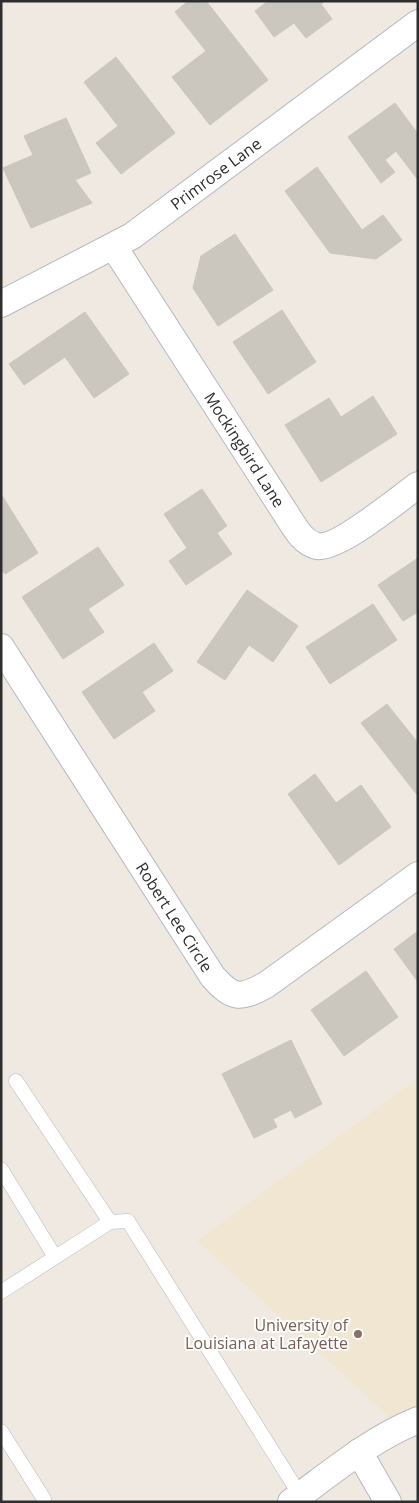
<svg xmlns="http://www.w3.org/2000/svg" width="419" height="1503" viewBox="0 0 419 1503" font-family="'Open Sans',sans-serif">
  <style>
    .education { fill: #f0e6d1 }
    .building { fill: #cbc7bf; stroke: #cbc5ba }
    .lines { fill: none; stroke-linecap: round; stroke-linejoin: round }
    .lane-casing { stroke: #b4b7c1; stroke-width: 15 }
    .street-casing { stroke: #b4b7c1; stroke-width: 28 }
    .lane { stroke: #fff; stroke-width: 14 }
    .street { stroke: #fff; stroke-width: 26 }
    .education-dot { fill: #8d6e63; stroke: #fff; stroke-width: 2 }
    .labels { text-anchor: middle; stroke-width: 4; stroke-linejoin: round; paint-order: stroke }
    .street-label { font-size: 16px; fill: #2e2e2e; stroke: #fff }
    .education-label { font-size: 16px; fill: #785e54; stroke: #fff; text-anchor: end }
  </style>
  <rect width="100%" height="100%" fill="#efe9e1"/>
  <path class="education" d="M418 1078V1443L197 1241Z"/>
  <path class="building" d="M188 1H206L268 80 210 125 172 77 206 51 175 12Z
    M268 1H325L321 4 332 19 306 38 294 23 274 37 255 11Z
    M116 57 175 133 121 174 96 143 118 126 84 82Z
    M395 103 418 134V180L396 151 385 160 395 172 381 183 348 137Z
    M66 118 91 173 75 180 92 203 31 228 3 168 33 155 24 136Z
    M317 167 362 230 383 215 402 240 376 259 330 253 285 191Z
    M235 234 273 290 218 326 193 288 201 256Z
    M282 310 316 362 268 394 233 342Z
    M85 312 129 374 94 398 65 357 24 385 9 364Z
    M373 396 397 434 321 482 285 425 329 398 341 417Z
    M202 489 227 526 217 533 232 554 186 585 169 561 187 548 164 514Z
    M1 494 38 553 5 574 1 569Z
    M98 547 124 585 88 609 104 632 63 659 22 597Z
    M418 558V612L403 621 378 585Z
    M247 590 298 626 273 662 249 645 225 680 197 662Z
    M373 604 397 640 330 684 306 647Z
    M154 643 173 671 142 692 155 711 114 739 82 692Z
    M387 704 418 743V796L361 723Z
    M315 774 336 803 361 785 391 827 339 865 288 794Z
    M418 931V982L394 949Z
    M366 971 398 1017 344 1056 311 1010Z
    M291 1040 322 1104 295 1118 291 1110 273 1119 277 1127 254 1138 222 1074Z"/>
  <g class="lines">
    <defs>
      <path id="lane" d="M16 1081 110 1222
        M1 1169 55 1257
        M1 1292 110 1222 128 1221 300 1495
        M1 1431 44 1499"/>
      <g id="street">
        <path id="s1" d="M114 247 290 520C297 531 304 543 317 546 337 550 399 499 418 485"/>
        <path id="s2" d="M1 304 132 236 418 23"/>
        <path id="s3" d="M1 647 213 977C233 999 240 999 266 985L418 875"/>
        <path d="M359 1452 388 1502"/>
        <path d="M291 1502C332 1472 371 1439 418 1420"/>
      </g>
    </defs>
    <use href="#lane" class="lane-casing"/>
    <use href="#street" class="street-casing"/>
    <use href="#lane" class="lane"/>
    <use href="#street" class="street"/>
  </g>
  <circle class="education-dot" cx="358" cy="1334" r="5"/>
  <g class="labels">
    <g class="street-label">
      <text dy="6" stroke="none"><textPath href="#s2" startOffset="252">Primrose Lane</textPath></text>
      <text dy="6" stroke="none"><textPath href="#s1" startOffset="241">Mockingbird Lane</textPath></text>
      <text dy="6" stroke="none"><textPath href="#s3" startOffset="321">Robert Lee Circle</textPath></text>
    </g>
    <g class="education-label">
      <text x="348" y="1331">University of<tspan x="348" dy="18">Louisiana at Lafayette</tspan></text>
    </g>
  </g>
  <rect width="419" height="1503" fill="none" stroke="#2e2e2e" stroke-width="5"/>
</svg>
